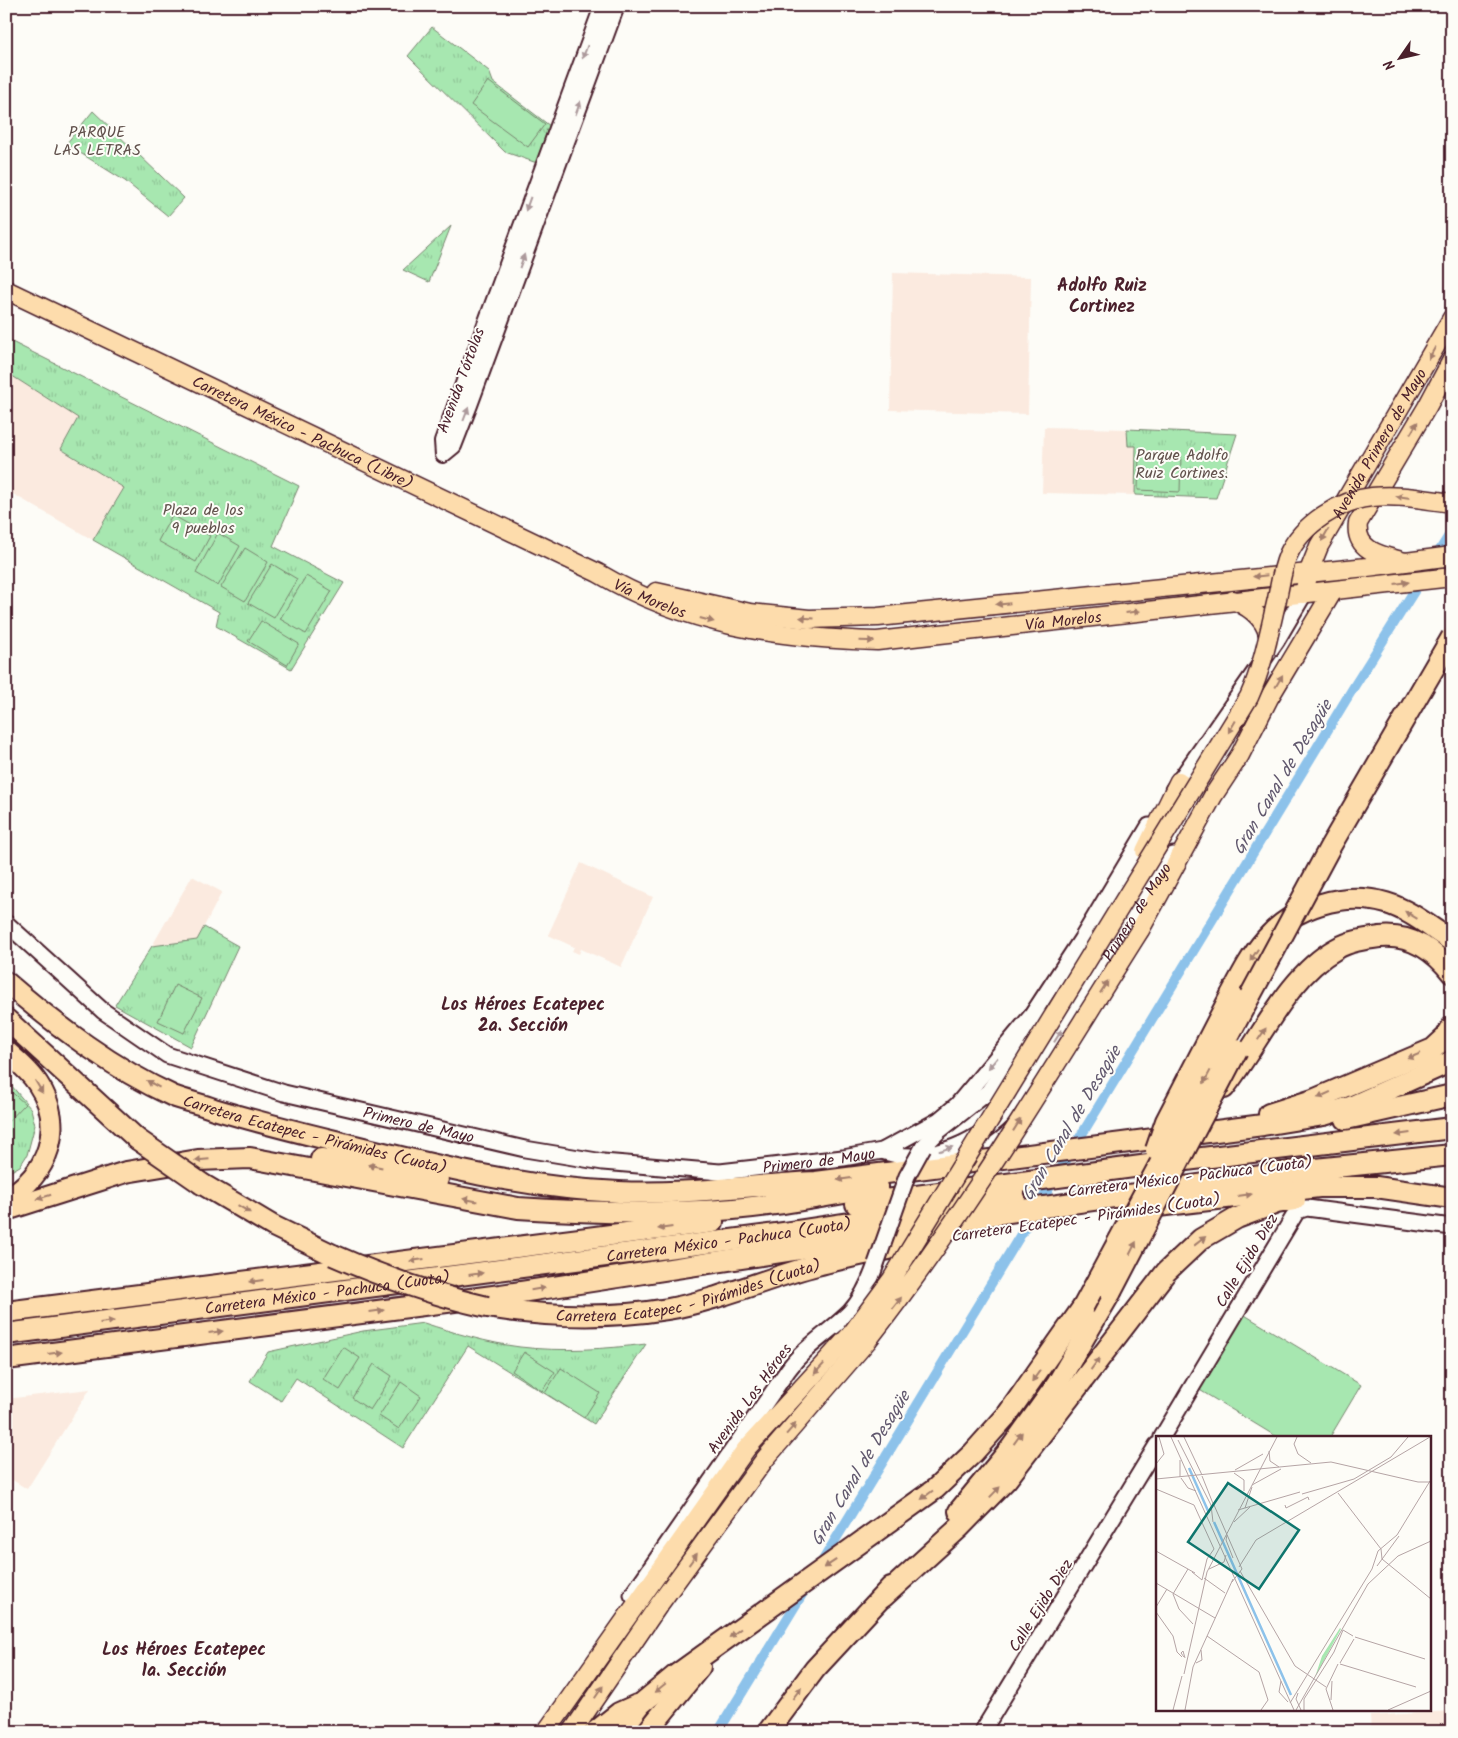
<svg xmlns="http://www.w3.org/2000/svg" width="1458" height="1738" viewBox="0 0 1458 1738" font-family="Kalam,sans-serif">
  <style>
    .built { fill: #fbeadf }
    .grass { fill: url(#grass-tufts); stroke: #78836e }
    .pitch { fill: #a7e7b0; stroke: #78836e }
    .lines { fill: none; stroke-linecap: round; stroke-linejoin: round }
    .canal { stroke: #8dc2ea; stroke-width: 10 }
    .tertiary-casing { stroke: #4a1f2b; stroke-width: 18 }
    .secondary-casing { stroke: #4a1f2b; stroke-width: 19 }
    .primary-casing { stroke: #4a1f2b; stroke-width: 21 }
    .trunk-casing { stroke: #4a1f2b; stroke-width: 21 }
    .motorway-casing { stroke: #4a1f2b; stroke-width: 24 }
    .tertiary { stroke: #fdfcf7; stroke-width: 14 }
    .secondary { stroke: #fdfcf7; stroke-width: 15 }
    .primary { stroke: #fddcac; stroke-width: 18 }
    .trunk { stroke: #fddcac; stroke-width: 18 }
    .motorway { stroke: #fddcac; stroke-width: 20 }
    .secondary-bridge-casing { stroke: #4a1f2b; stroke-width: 19; stroke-linecap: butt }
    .trunk-bridge-casing { stroke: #4a1f2b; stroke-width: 21; stroke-linecap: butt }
    .motorway-bridge-casing { stroke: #4a1f2b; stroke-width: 24; stroke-linecap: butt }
    .secondary-bridge { stroke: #fdfcf7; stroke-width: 15 }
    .trunk-bridge { stroke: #fddcac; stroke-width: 18 }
    .motorway-bridge { stroke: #fddcac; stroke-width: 20 }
    .oneway { fill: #ac999b }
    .oneway2 { fill: #a47e6c }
    .labels { text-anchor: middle; stroke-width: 4; stroke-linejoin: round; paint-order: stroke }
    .park-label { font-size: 16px; fill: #61514c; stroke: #fdfcf7 }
    .street-label { font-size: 16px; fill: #4a1f2b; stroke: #fdfcf7 }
    .neighbourhood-label { font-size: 18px; font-weight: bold; fill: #4a1f2b; stroke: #fdfcf7 }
    .water-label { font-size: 18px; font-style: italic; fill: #61586e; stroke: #fdfcf7 }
    .inset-river { fill: none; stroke: #8dc2ea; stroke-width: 2.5 }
    .inset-road { fill: none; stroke: #b5a4a5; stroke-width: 1 }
    .view { fill: #0f766e; fill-opacity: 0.15; stroke: #0f766e; stroke-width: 2.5 }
    .inset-edge { fill: none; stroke: #4a1f2b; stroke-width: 2.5 }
  </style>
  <defs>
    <pattern id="grass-tufts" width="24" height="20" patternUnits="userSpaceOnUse" patternTransform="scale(1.25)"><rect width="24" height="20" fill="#a7e7b0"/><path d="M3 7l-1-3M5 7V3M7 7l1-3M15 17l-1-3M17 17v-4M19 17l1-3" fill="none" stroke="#91c698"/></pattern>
  </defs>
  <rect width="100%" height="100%" fill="#fdfcf7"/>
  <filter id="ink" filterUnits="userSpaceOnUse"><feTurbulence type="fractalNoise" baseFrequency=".02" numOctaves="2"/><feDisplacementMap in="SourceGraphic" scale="10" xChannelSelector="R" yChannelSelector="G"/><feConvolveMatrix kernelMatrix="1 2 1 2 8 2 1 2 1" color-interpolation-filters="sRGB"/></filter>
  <g filter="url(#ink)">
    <path class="built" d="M893 273 1031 277 1028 414 890 410Z
      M6 372 79 418 61 449 124 488 93 540 6 490Z
      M1044 427 1127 429 1128 445 1136 446 1135 495 1042 493Z
      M581 863 653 897 621 967 581 949 579 954 572 951 574 947 548 935Z
      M192 876 222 892 197 940 152 946Z
      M90 1389 27 1489 6 1476V1399Z
      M1452 1711V1732H1371L1370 1716Z"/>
    <path class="grass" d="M432 27 489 71 493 82 550 126 537 163 505 152 408 56Z
      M93 111 184 198 168 216 125 181 66 144Z
      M451 226 429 282 403 270Z
      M6 339 299 486 273 546 344 583 291 669 216 626 219 612 93 540 124 488 61 449 78 418 6 372Z
      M1127 429 1237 434 1216 498 1135 495 1136 446H1128Z
      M204 927 238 946 191 1047 115 1005 152 946 197 940Z
      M6 1079 31 1109 35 1125 27 1155 20 1166 6 1174Z
      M424 1323C455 1333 488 1343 520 1347 562 1352 605 1349 646 1344L594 1424 468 1346 403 1448 296 1378 281 1401 250 1381 268 1352 363 1331Z"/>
    <path class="pitch" d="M488 81 545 124 528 147 471 105Z
      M1139 453 1181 455 1180 492 1138 490Z
      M172 515 210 536 196 562 158 541Z
      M218 533 240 546 218 586 196 573Z
      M245 548 268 562 245 601 221 587Z
      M272 564 297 579 274 618 248 603Z
      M306 576 332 591 306 634 280 619Z
      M261 621 299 644 287 665 248 641Z
      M175 985 202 998 184 1033 158 1021Z
      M6 1087 25 1104 6 1124Z
      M1238 1311 1361 1385 1330 1437H1277L1193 1386Z
      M343 1347 360 1358 340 1390 323 1379Z
      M524 1352 555 1372 542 1391 512 1371Z
      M374 1364 392 1376 370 1410 352 1398Z
      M561 1368 600 1393 584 1418 545 1393Z
      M401 1382 421 1396 399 1429 379 1416Z"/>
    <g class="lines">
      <path class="canal" d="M820 1565 1355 685 1452 531
        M718 1732 806 1588"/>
      <defs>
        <path id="tertiary" d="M443 455 454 446 470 405 617 6
          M443 455 442 441 602 6"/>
        <g id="secondary">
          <path d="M1173 790 1277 640 1304 594"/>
          <path id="s1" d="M6 923 103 1011 167 1055 284 1093 525 1149 603 1162 720 1172 843 1158 882 1151 939 1120 957 1105 1032 1015 1081 940 1149 826"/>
          <path d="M923 1147 940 1130 988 1092 1020 1046 1047 1017"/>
          <path id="s2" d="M882 1151C923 1166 973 1145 1003 1115 1028 1090 1050 1049 1069 1018 1103 963 1137 909 1173 855"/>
          <path d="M1162 1437 1297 1211 1307 1208 1452 1227"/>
          <path d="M632 1595 788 1370C805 1346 830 1332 850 1312 863 1298 870 1281 876 1264"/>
          <path d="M982 1732 1157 1445"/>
        </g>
        <g id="primary">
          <path id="s3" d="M6 290 598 573C686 625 777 638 877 641L1452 577"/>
          <path d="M656 592 750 613 809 619 878 617 1367 567 1452 556"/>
          <path d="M1233 600C1252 608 1269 621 1269 643"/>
        </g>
        <g id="trunk">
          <path d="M1405 562C1384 556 1354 552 1358 523L1427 407 1452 360"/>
          <path id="s4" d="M1304 594 1309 571 1319 546 1452 318"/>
          <path d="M1145 851 1179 781"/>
          <path d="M1140 930 1213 796 1240 755 1269 698 1333 591"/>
          <path d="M546 1732 746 1449 852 1333"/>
          <path d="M572 1732 658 1606 765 1459 867 1341"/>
        </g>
        <g id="motorway">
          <path id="s5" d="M6 982C57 1026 112 1068 173 1096 186 1101 201 1104 214 1109 254 1121 294 1131 335 1141 428 1164 522 1188 619 1192 685 1195 750 1185 816 1182L1263 1125 1324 1115 1350 1107 1452 1061"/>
          <path d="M1231 995C1241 976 1251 956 1265 940 1294 906 1344 891 1386 903 1410 910 1431 928 1452 941"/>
          <path d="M6 1019 137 1139"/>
          <path d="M6 1051C17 1061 30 1071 38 1084 66 1125 48 1177 6 1198"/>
          <path d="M1224 1088C1258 1045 1287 976 1336 949 1349 941 1365 939 1380 937 1410 934 1434 950 1452 973"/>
          <path d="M1269 1114 1313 1100 1433 1049 1446 1037 1452 1027"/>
          <path d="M1346 1119 1452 1095"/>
          <path d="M321 1159 355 1163 438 1179"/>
          <path d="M202 1184 273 1226 333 1255"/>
          <path d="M856 1204 1186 1160 1452 1128"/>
          <path d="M1141 1208 1319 1187H1376L1452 1198"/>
          <path d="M6 1210 126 1172 198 1160 250 1158 518 1208C579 1212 640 1214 701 1211 760 1209 819 1197 878 1187"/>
          <path id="s6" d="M487 1307C548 1317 606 1319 668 1309 719 1300 767 1278 817 1265 843 1258 871 1253 898 1247"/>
          <path d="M6 1312 713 1222"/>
          <path id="s7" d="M6 1334 791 1232 1015 1198"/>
          <path d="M6 1359 501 1295 904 1233 995 1214 1296 1171 1452 1155"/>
          <path d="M959 1511 1011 1448 1057 1384 1111 1292"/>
          <path d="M883 1597 960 1527 1007 1479 1166 1272 1201 1239 1237 1218 1277 1203 1295 1200"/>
          <path d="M595 1732 619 1713 637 1705"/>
          <path d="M620 1732 641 1704 676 1675 935 1489 973 1453 1007 1415 1083 1307"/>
          <path d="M647 1732 700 1667"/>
          <path d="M768 1732 815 1669 891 1587"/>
        </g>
      </defs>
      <use href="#tertiary" class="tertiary-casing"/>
      <use href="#secondary" class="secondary-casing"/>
      <use href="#primary" class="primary-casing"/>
      <use href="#trunk" class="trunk-casing"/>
      <use href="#motorway" class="motorway-casing"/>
      <use href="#tertiary" class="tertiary"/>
      <use href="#secondary" class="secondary"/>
      <use href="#primary" class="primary"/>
      <use href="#trunk" class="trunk"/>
      <use href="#motorway" class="motorway"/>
      <defs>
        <path id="secondary-bridge" d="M876 1264 907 1176 923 1147"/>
        <path id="trunk-bridge" d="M852 1333 892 1279 1249 697C1263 666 1269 633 1277 599 1280 584 1282 569 1288 555 1302 524 1340 500 1372 497 1399 494 1426 500 1452 503
          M867 1341C968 1212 1052 1069 1140 930"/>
        <path id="motorway-bridge" d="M137 1139 202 1184
          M1156 1150 1166 1121 1231 995
          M333 1255C383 1277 433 1295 487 1307
          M1111 1292 1237 1050
          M1083 1307 1330 847 1452 637"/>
      </defs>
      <use href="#secondary-bridge" class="secondary-bridge-casing"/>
      <use href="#trunk-bridge" class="trunk-bridge-casing"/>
      <use href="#motorway-bridge" class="motorway-bridge-casing"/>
      <use href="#secondary-bridge" class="secondary-bridge"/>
      <use href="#trunk-bridge" class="trunk-bridge"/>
      <use href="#motorway-bridge" class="motorway-bridge"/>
    </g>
    <defs><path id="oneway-solid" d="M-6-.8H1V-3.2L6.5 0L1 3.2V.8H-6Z" transform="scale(1.25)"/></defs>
    <g class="oneway">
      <use href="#oneway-solid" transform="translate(585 52) rotate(111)"/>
      <use href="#oneway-solid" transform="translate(578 108) rotate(-70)"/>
      <use href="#oneway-solid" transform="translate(528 204) rotate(110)"/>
      <use href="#oneway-solid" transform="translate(522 261) rotate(-70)"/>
      <use href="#oneway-solid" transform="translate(466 414) rotate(-69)"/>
      <use href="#oneway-solid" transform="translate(1058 1036) rotate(-58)"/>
      <use href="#oneway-solid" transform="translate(993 1063) rotate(130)"/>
      <use href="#oneway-solid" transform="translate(946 1149) rotate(-18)"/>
    </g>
    <g class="oneway2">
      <use href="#oneway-solid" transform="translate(1432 353) rotate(119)"/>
      <use href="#oneway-solid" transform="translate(1414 428) rotate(-59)"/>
      <use href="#oneway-solid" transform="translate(1403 497) rotate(-173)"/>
      <use href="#oneway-solid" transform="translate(1325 535) rotate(119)"/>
      <use href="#oneway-solid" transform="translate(1260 576) rotate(174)"/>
      <use href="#oneway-solid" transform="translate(1402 583) rotate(-7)"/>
      <use href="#oneway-solid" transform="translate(1003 604) rotate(174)"/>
      <use href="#oneway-solid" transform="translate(1133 612) rotate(-7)"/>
      <use href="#oneway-solid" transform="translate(807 618) rotate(-177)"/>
      <use href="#oneway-solid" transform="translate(707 620) rotate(15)"/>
      <use href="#oneway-solid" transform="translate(867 641) rotate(2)"/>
      <use href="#oneway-solid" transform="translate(1279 681) rotate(-60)"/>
      <use href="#oneway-solid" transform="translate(1232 727) rotate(120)"/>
      <use href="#oneway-solid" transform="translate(1411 915) rotate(-149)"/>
      <use href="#oneway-solid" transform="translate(1254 955) rotate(123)"/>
      <use href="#oneway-solid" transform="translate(1104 987) rotate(-58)"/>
      <use href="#oneway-solid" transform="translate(1262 1034) rotate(-56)"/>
      <use href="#oneway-solid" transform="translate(1414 1056) rotate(158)"/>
      <use href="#oneway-solid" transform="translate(1207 1077) rotate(118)"/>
      <use href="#oneway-solid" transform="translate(153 1084) rotate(-151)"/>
      <use href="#oneway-solid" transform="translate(39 1087) rotate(59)"/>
      <use href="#oneway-solid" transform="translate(1324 1095) rotate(156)"/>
      <use href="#oneway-solid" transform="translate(1017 1125) rotate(-58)"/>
      <use href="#oneway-solid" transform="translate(1403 1134) rotate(173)"/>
      <use href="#oneway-solid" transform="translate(202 1160) rotate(175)"/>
      <use href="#oneway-solid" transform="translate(375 1166) rotate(-169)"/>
      <use href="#oneway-solid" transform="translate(844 1179) rotate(173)"/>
      <use href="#oneway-solid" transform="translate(1245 1195) rotate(-7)"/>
      <use href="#oneway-solid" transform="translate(44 1197) rotate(162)"/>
      <use href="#oneway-solid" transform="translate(470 1200) rotate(-169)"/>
      <use href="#oneway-solid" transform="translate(244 1209) rotate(31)"/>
      <use href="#oneway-solid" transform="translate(665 1228) rotate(173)"/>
      <use href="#oneway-solid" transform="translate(1200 1241) rotate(-38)"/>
      <use href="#oneway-solid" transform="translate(1133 1248) rotate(-63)"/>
      <use href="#oneway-solid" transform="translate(417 1260) rotate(172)"/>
      <use href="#oneway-solid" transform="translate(476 1274) rotate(-8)"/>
      <use href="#oneway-solid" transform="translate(256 1281) rotate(173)"/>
      <use href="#oneway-solid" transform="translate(538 1289) rotate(-9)"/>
      <use href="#oneway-solid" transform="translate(897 1303) rotate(-52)"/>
      <use href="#oneway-solid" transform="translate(377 1311) rotate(-7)"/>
      <use href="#oneway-solid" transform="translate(107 1322) rotate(-7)"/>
      <use href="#oneway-solid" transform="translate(216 1332) rotate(-7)"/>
      <use href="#oneway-solid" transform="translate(55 1353) rotate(-7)"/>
      <use href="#oneway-solid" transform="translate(1095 1364) rotate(-54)"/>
      <use href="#oneway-solid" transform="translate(819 1369) rotate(133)"/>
      <use href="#oneway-solid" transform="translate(1036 1376) rotate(126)"/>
      <use href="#oneway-solid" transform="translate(791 1429) rotate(-49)"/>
      <use href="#oneway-solid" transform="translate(1018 1438) rotate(-54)"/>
      <use href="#oneway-solid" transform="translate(995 1492) rotate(-46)"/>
      <use href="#oneway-solid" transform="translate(927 1495) rotate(143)"/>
      <use href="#oneway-solid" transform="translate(693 1559) rotate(-54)"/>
      <use href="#oneway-solid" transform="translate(830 1564) rotate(146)"/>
      <use href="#oneway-solid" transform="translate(735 1633) rotate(143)"/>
      <use href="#oneway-solid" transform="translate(660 1688) rotate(141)"/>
      <use href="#oneway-solid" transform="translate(599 1692) rotate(-56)"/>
      <use href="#oneway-solid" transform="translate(797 1693) rotate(-53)"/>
    </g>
  </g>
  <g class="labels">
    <g class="park-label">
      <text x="97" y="137">PARQUE<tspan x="97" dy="18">LAS LETRAS</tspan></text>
      <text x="1182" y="460">Parque Adolfo<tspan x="1182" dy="18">Ruiz Cortines.</tspan></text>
      <text x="203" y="515">Plaza de los<tspan x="203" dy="18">9 pueblos</tspan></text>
    </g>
    <g class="street-label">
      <text transform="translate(460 380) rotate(-70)" y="6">Avenida Tórtolas</text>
      <text dy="6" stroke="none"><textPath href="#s3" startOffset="329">Carretera México - Pachuca (Libre)</textPath></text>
      <text dy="6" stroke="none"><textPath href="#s4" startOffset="169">Avenida Primero de Mayo</textPath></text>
      <text dy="6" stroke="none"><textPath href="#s3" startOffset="714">Vía Morelos</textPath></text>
      <text dy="6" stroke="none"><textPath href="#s3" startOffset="1134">Vía Morelos</textPath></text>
      <text dy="6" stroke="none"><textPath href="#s2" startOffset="376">Primero de Mayo</textPath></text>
      <text dy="6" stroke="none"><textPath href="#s1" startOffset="470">Primero de Mayo</textPath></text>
      <text dy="6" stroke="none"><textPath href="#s5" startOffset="350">Carretera Ecatepec - Pirámides (Cuota)</textPath></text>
      <text dy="6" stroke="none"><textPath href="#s1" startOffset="875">Primero de Mayo</textPath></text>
      <text transform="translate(1190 1176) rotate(-7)" y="6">Carretera México - Pachuca (Cuota)</text>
      <text transform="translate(1086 1217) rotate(-8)" y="6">Carretera Ecatepec - Pirámides (Cuota)</text>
      <text dy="6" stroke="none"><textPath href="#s7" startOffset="729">Carretera México - Pachuca (Cuota)</textPath></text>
      <text transform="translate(1246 1260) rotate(-59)" y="6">Calle Ejido Diez</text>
      <text dy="6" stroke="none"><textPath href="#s6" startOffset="205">Carretera Ecatepec - Pirámides (Cuota)</textPath></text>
      <text dy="6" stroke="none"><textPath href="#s7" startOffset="324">Carretera México - Pachuca (Cuota)</textPath></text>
      <text transform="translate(749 1398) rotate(-54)" y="6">Avenida Los Héroes</text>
      <text transform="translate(1040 1605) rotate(-58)" y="6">Calle Ejido Diez</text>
    </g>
    <g class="neighbourhood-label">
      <text x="1102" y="291">Adolfo Ruiz<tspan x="1102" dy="21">Cortinez</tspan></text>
      <text x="523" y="1010">Los Héroes Ecatepec<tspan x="523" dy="21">2a. Sección</tspan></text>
      <text x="184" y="1655">Los Héroes Ecatepec<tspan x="184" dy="21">1a. Sección</tspan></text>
    </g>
    <g class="water-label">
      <text transform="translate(1282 777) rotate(-59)" y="6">Gran Canal de Desagüe</text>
      <text transform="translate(1071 1123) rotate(-59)" y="6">Gran Canal de Desagüe</text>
      <text transform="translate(860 1468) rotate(-59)" y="6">Gran Canal de Desagüe</text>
    </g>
  </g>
  <g transform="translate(1156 1436)">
    <rect width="275" height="275" fill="#fdfcf7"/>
    <path d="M184 192 185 193 159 241 166 220Z" fill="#a7e7b0"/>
    <path class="inset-river" d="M33 32 53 77M58 86 135 259"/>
    <path class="inset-road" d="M15 1 138 274M28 1 46 39M141 1 138 8 142 18 155 27M22 4 55 69 57 86M113 15 114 25 123 31M0 28 8 18 3 1M79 34 107 18M78 37 88 44V55M46 40 58 70M24 41V24M25 42 32 52 40 55M0 43 175 26 262 46H275M96 49 125 33M0 53 38 69 58 113 51 123 46 144 36 136M182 57 225 113 226 123 275 163M146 58 198 43 235 21 252 1M58 69 86 133 76 146M129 69 130 72 152 61 153 64M89 72 96 51M82 74 144 56M78 86 94 71M71 99 70 104 77 122M0 115 39 137M221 130 243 100M83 131 100 104 274 1M32 133 17 158 23 173 37 188M53 133 68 126 70 119M84 135 139 230 170 251M48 142 69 157M0 147 59 182M0 171 11 153M0 176 17 200 21 216 26 221M51 200 103 236 112 264 105 274M199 201 269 223M28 221 25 217 27 215 29 222M40 227 46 224 45 214M184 227 198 203M184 228 260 251M28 238 51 136 121 1M125 245 123 256 132 266M142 257 140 263 145 274M175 264 176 245M134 267 216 133 222 115 241 99 274 45M17 274 26 240M29 274 37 231 77 143M140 274 212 148 242 120 275 105M148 274V263L178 216 187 194 197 200M177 274 170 253 182 228M232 274 275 255"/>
    <path class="view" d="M72 47 143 94 103 153 32 106Z"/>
    <rect width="275" height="275" class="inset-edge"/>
  </g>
  <rect width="1458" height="1738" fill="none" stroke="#fdfcf7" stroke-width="25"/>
  <rect x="12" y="12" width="1433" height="1713" fill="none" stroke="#4a1f2b" stroke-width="2" filter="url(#ink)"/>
  <g transform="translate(1400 58) rotate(236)" stroke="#fdfcf7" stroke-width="4" paint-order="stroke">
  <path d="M0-4L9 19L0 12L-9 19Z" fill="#4a1f2b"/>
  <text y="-8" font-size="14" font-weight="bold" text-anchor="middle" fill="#4a1f2b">N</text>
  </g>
</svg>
